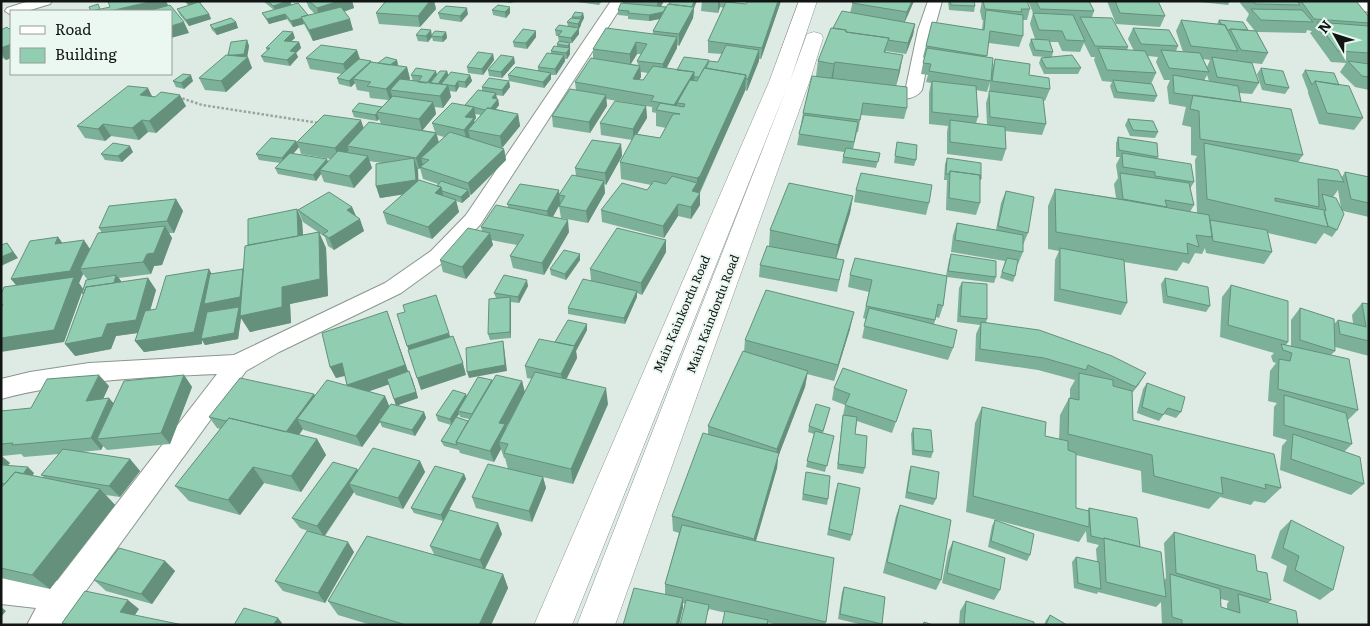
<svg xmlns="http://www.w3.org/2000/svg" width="1370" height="626" viewBox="0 0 1370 626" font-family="Literata,serif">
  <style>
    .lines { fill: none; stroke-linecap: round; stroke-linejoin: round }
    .street-casing { stroke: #8b9690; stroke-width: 2 }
    .primary-casing { stroke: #8b9690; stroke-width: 1 }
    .path { stroke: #9aa49f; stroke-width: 2.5; stroke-dasharray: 2.5 2; stroke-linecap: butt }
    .street { fill: #fff; fill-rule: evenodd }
    .primary { fill: #fff; fill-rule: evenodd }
    .wall { fill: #7cb098; fill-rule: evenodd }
    .shaded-wall { fill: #65907c }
    .building { fill: #90cdb1; stroke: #65907c }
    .labels { text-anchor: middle; stroke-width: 4; stroke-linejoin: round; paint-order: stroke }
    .street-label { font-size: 12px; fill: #111513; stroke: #ebf7f1 }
  </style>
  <rect width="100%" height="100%" fill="#deeae4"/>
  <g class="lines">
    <defs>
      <path id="street" d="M29 1H52L50 4 27 11H11V15L5 11 7 8Z
        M611 1H625L480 225 445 261 401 293 279 352 246 371 61 625H27L36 608 1 604V576L57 581 217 374C144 377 72 380 1 399V379L30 372 89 363 234 355 385 283 431 251 466 215Z
        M928 1H942L934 30 922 90C912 105 887 97 872 94L870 90 872 86 878 85 903 89 906 87 918 30Z
        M1355 1H1369V12L1364 11Z"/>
      <path id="primary" d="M799 1H817L790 81 807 34 814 32 821 34 823 38 810 80 615 625H577L787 87 572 625H534L769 82Z"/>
    </defs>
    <use href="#street" class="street-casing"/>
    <use href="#primary" class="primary-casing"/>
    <path class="path" d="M178 97 202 105 319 123"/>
    <use href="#street" class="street"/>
    <use href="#primary" class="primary"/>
  </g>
  <path class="wall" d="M184 1H205L200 3 209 14 211 19 189 26 180 15 177 9 189 6Z
    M263 1H290L291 5 308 15 315 14 309 8 306 1H352L354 8 344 12 353 30 313 41 304 24 293 27 287 19 269 24 265 18 262 13 274 10Z
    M386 1H434L436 9 420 27 379 24 376 13Z
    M495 1H514L512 3Z
    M570 1H602L599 5Z
    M623 1H664L661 7 694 8 693 18 679 46 677 45V48L666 68 677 70 708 63 718 62 722 54 708 53V41L724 8 720 7 718 13 701 11 702 1H736L735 3 746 4 781 1 761 59H759L747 91 745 90 700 193V205L691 219 678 216 664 238 602 222 601 210 647 190 651 185 621 179 620 162 632 140 601 135 600 123 646 106 606 99 607 106 590 133 553 127 552 116 576 90 575 82 593 59V49L653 34V31L660 19 649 21 628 19V16L618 15V10L623 3ZM637 54H641L637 61 638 65 631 64ZM641 72 648 73 643 80H639L641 77ZM646 106 652 107V112L656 113V126L666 128 660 138 637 134 647 118Z
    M853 1H914L905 22 915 24 913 35 906 54 886 51V53L900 71 896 86 907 108 904 119 861 115 858 132H857L853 149 880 153 876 168 842 163 844 152 797 145 803 113 816 76 818 61 833 28 850 13ZM832 78H833L859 81Z
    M948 1H974L975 6 974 12 949 10Z
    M982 1H1027L1030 9 1027 20H1023V36L1019 47 989 43 986 57 992 70 995 59 1029 75 1050 89 1045 101 1043 100 1046 124 1042 135 1005 131 1006 149 1002 161 947 154V132L948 126 929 124V93L931 83 926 82 928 75 921 74 924 58 923 57 932 22 982 30 983 20H982L980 11ZM990 82 989 93 986 103 987 125 976 123 978 117 976 90 987 92Z
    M1028 1H1089L1094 11 1092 17 1128 47 1127 50 1134 51 1128 39 1133 28 1178 46 1176 51 1183 52 1176 31 1181 20 1217 24 1219 20 1248 30 1255 31 1246 20 1249 14 1240 3 1241 1H1356L1369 17V90L1355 87 1340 72 1346 63 1331 62 1310 33 1312 31 1307 30 1306 33 1257 32 1268 53 1262 64 1252 63 1259 83 1252 94 1239 93 1241 102 1303 155 1298 162 1342 177 1345 172 1369 177V217L1343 211 1337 230 1332 237 1324 233 1316 244 1268 233 1272 252 1264 264 1206 253 1205 248 1202 254 1195 253 1189 264 1183 262 1177 271 1124 262 1127 303 1121 315 1054 301 1055 260 1059 251 1048 249V206L1055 189 1116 198 1114 184 1118 178 1116 165 1120 157H1116V143L1118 137 1158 157 1157 159 1194 182 1190 189 1194 205 1190 212 1197 213 1195 160 1197 156 1191 155V127L1182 125 1185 111 1186 107 1169 104 1167 87 1170 80H1164L1156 62 1158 57 1148 56 1156 73 1151 84 1157 96 1154 102 1114 98 1110 86 1112 82 1102 81 1094 60 1095 57H1091L1084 43 1080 52 1062 51 1058 42H1050L1053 52 1052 57 1081 68 1078 74H1044L1039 63 1041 58 1045 57 1033 56 1029 45 1031 39H1035L1030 24 1033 13ZM1203 59 1210 60 1207 67ZM1207 75 1209 81H1204ZM1338 190 1341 208 1333 197Z
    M1107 1H1158L1165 16 1160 27 1116 24Z
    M1190 1H1230L1228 5Z
    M510 7V13L506 18 493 15 492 10Z
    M438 13 468 14 461 22 440 19Z
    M583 13 584 18 579 29V34L572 43H570V54L567 59H565V61L556 75H551V79L544 88 509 81 510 87 503 96 496 95 497 99H498L499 105 496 109 518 114 520 126 502 148 496 146 504 149 506 160 471 195 469 194 470 196 462 203 456 201 459 212 432 239 387 224 383 212 403 194 380 198 376 186 382 163 369 161 372 168 354 188 324 182 321 174 316 181 278 174 275 168 280 163 259 160 256 154 296 141 297 142 364 129 381 124 379 119 377 121 354 117 352 111 382 107 388 100 370 98 369 92 357 90 355 83 351 87 339 84 337 78 342 74 310 69 306 58 360 59 378 63 397 60 398 66 407 67 410 79 409 81H413L411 75 436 71 437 75 447 71 448 75H470L472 81 466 88 459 87 456 92 450 91 451 97 443 108 435 107 436 114 422 130 435 132 432 123 465 105 482 91V87L509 81 508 75 538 71V67L551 54V51L557 47V44L559 42 558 36H556L555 30 568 26 567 22 572 18V17ZM475 114 481 115 475 122 474 121 476 118ZM437 135 444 137 439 142ZM299 147 301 154 331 159 328 162 327 159 293 154ZM420 168 423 179 438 184 437 186 418 180V169H419Z
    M236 22 238 28 217 35 212 30 210 25Z
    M11 28V58L6 60 1 57V30Z
    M536 31V37L527 49 514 47 513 42Z
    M446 32 447 38 443 42 433 41 432 37 428 42 418 41 416 35H432Z
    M295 38 291 41 299 42 301 48 296 53 298 57 290 66 264 62 261 56 267 51 266 48Z
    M247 40 249 46 247 57 252 68 226 92 205 90 199 78Z
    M493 54 494 60 483 75 468 73 467 67Z
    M515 63 502 78 489 76 488 70Z
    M1261 68 1289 88 1285 94 1262 90 1257 74Z
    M1305 70 1339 85 1363 118 1354 130 1319 124 1308 93V91L1302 75Z
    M173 81H193L184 89 176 87Z
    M152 96 186 106 156 133 148 132 139 140 111 136 105 141 85 138 77 126Z
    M1128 119 1158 132 1155 138 1130 136 1125 125Z
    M897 142 916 160 914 166 894 163Z
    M621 144 622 156 606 185 604 184 605 193 588 223 561 218 559 206 560 204 553 217 569 232 544 275 513 268 510 256 517 245 491 240 493 245 466 279 443 272 440 260 482 231 481 227 508 207 507 204 559 190V194L576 176 575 168Z
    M133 152 122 162 105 160 101 154Z
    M947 158 981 179 980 181V203L976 215 946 210 947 180H944L945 164Z
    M856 190 929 203 926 215 854 202Z
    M1006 191 1028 233 1023 245V252L1018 264H1017L1015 276 1013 282 1000 278 1005 261 951 252 953 235 957 223 996 230 1001 203Z
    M853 196 850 213 836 259 844 260 837 292 759 277 760 265 769 246 770 230Z
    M176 199 183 211 174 233H169L172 238 162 265 154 266 151 274 119 278 121 281V282L148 278 156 290 150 310 156 309 212 274 243 269 248 245 297 209 302 221 303 235 318 232 303 222 298 210 352 207 356 216 364 231 334 250 328 246 325 237 319 233 326 248 328 296 290 304 291 323 250 332 241 318 238 339 205 345 202 340V344L144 352 135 341 138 333 116 336 111 349 75 356 88 280 83 274 79 283 83 289 64 342 11 279 58 237 62 243 90 249 102 233 99 228Z
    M666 240V252L642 295 637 293V297L625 324 568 314V308L591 280 590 269Z
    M580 254V260L566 280 551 275 550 269Z
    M951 254 996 277 994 283 947 277 943 306 939 318 936 317 934 324 953 348 948 360 862 338 866 319 863 318 869 292 848 287 850 275 946 276 949 260Z
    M1165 278 1210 306 1206 312 1163 303 1161 284Z
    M962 282 987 319 986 322 1139 384 1132 393 1133 420 1281 488 1265 503 1254 501 1251 505 1220 497 1209 509 1142 492 1141 471 1076 455V508L1087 511 1089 508 1140 547 1164 580 1166 578 1164 543 1174 532 1257 571 1271 600 1268 603 1298 625H1162L1161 602 1156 607 1098 592 1097 594 1074 588 1072 562 1076 557 1097 562 1096 549 1099 545 1087 542 1086 531 1079 542 966 512 975 423 982 407 1045 436 1059 439 1060 415 1069 398 1070 399V389L1075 380 1038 370 975 361 976 334 980 325 957 322 959 288ZM1221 599 1229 601 1227 604V609L1221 607Z
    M1231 285 1288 342 1286 345 1291 346V320L1300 308 1334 324 1338 320 1353 323 1352 315 1362 303 1369 304V356L1335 347V351L1331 355 1358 410 1348 420 1352 444 1344 452 1364 484 1351 495 1280 470 1282 446 1287 440 1273 436 1274 407 1277 403 1268 401 1270 371 1276 363 1273 362 1271 356 1274 353 1220 337 1222 297Z
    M528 286 519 303 511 302V338L490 340 488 334 496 298 494 293Z
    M387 311 408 372 412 378 418 398 397 405 424 412 426 418 415 436 382 427 380 422 362 447 304 430 303 429 299 435 317 439 326 455 301 492 264 483 240 515 189 501 175 486 220 429 217 428 209 417 314 394 315 396 347 386 345 376 336 378 330 367ZM389 384 396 405 389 406 385 396 368 391Z
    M850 329 834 381 807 374 805 387 778 457 777 468 756 541 826 622 825 625H778L709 609V611L683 603V608L665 595V584L679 533 673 531 672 516 708 434V426L744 352 745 340Z
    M587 330 576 351 577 358 566 379 608 404 573 484 508 469 505 458H504L501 449 494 462 460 453 459 450 444 446 441 441 451 425 438 421 436 415 492 380 522 381 525 393 506 427V428L532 379 527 378 525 366 555 342ZM459 414 460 417 469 419 468 421 457 417Z
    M184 375 192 387 170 444 107 450 103 446 101 450 81 452 130 459 140 471 120 497 106 495 115 505 50 589 1 578V411L31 408 109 386 103 399 109 398 113 403ZM21 454 24 457 59 454 41 475 45 478 32 476 34 473 8 465 10 463 2 456Z
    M1147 383 1181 412 1176 418 1164 414 1159 421 1137 413 1143 389Z
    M834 388 903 402 892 433 857 421 855 434 865 468 863 474 837 469 842 421 845 405 832 400Z
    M830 408 823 433 834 436 825 472 806 467 814 434 808 432 809 426Z
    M913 428 933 452 931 458 912 455 911 434Z
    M420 461 425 472 403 509 356 495 354 492 325 536 354 552 325 603 283 591 275 581 313 533 300 528 292 518 357 469 358 471Z
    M911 466 936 499 933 505 905 498 909 472Z
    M806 472 828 499 827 505 802 500Z
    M464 474 466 479 449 510 502 534 485 569 503 574 508 588 491 625H371L338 615 328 601 434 554 430 546 443 521 414 513 411 508Z
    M543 477 546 488 532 522 476 508 472 497Z
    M836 489 852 535 850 541 827 535Z
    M900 505 941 580 936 590 883 573 896 516Z
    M995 520 1030 555 1027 561 988 547 992 526Z
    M1291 520 1333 590 1320 600 1283 581 1287 566 1271 558 1280 531Z
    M953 541 1000 590 994 600 942 583 948 552Z
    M165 561 175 571 152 604 106 591 94 580Z
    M844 587 885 597 882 625H863L838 619 842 592Z
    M966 601 1034 625H959L960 611Z
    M1050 615 1067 625H1044L1046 620Z"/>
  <path class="shaded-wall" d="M153 1H166L170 9 162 11H110Z
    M187 1H205L189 6Z
    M288 1H290L292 6 276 11 273 6Z
    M339 1H352L354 8 320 19 317 8Z
    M430 1H434L436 9 420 27 418 16Z
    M657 1H664L657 12Z
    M694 1H697L694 8 693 18 679 46V34Z
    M718 1H720V7L718 13Z
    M778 1H781L761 59 762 48Z
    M912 1H914L904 23 907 12Z
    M510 7V13L506 18 505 12Z
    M467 8 468 14 461 22 460 16Z
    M663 12 664 18 649 21V15Z
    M583 13 584 18 581 23V17Z
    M209 14 211 19 189 26 186 20Z
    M285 14 287 19 269 24 267 19Z
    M302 18 304 24 293 27 291 21Z
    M350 19 353 30 313 41 309 30Z
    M581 19V25L579 29V34L572 43 571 38 578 28V24Z
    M184 22 189 33 171 38V26Z
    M236 22 238 28 217 35 214 29Z
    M915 24 913 35 906 54 908 43Z
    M431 30 432 36H431L432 37 428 42 426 36Z
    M536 31V37L527 49 526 43Z
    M293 32 295 38 286 46 284 41Z
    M446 32 447 38 443 42 442 37Z
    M677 37V48L663 75V64Z
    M247 40 249 46 247 58 248 57 252 68 226 92 221 81 230 62Z
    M299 42 301 48 296 53 298 57 290 66 287 60 290 51Z
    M636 42 637 54 630 65V54Z
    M570 43V54L567 59 566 53 568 50V46Z
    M11 44V58L6 60 1 52V48Z
    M357 50 361 62 347 75 343 64Z
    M759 50V61L747 91 748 79Z
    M493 54 494 60 483 75 482 69Z
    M564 55 565 61 556 75 555 69Z
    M903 55 900 71 896 86 899 70Z
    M514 57 515 63 502 78 501 72Z
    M397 60 398 66 387 67Z
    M371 61 353 79 355 83 351 87 349 81Z
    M835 62 833 78 831 80 834 64Z
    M640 66 641 77 633 90V79Z
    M407 67 410 79 399 91 390 90 393 98 390 101 386 89Z
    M436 71 437 76 432 83H427Z
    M447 71 449 77 443 84H438Z
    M694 72V84L677 103V112L674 105Z
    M551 73V79L544 88 543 82Z
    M191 75 193 81 184 89 181 83Z
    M470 75 472 81 466 88 465 82Z
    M746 75 745 91 699 193 692 191 697 183V178Z
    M458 81 459 87 456 92 455 86Z
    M509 81 510 87 503 96 502 90Z
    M448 85 451 97 443 108 440 96Z
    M148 88 154 100 140 95Z
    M496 93 497 99 492 98Z
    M180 95 186 106 156 133 149 121Z
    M606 95 607 106 590 133 589 122Z
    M498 99 499 105 490 116 489 110Z
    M433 102 436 114 422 131 419 119Z
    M646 106 647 118 633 141V129Z
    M474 107 476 118 474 121 476 130H468L470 138 467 141 464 130 465 117Z
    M377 113 379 119 377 121 375 115Z
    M518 114 520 126 502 148 500 136Z
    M142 120 148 132 139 140 132 128Z
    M361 120 365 132 347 146 349 150 339 160 335 148Z
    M103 124 111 136 105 141 98 129Z
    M436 133 439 144 421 158 423 165 419 169 416 158Z
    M296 141 299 147 284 164 282 158Z
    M621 144 622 156 606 185 605 173Z
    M130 146 133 152 122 162 118 156Z
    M504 149 506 160 471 195 468 183Z
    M368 156 372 168 354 188 349 176Z
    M414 158 418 170 419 192 380 198 376 186Z
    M327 159 329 166 320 170 321 174 316 181 313 175Z
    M604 181 605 193 588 223 586 211Z
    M441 187 444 199 435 193Z
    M468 190 470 196 462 203 461 197Z
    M559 190 560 204 549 223 547 211Z
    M700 193V205L691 219V207Z
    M853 196 850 213 835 262 838 245Z
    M176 199 183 211 174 233 167 221Z
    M456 200 459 212 432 239 428 227Z
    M678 204V216L664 238 663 226Z
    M352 207 357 219 347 210Z
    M297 209 302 221 304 251 254 262Z
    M360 219 364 231 334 250 329 238Z
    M568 220 569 232 544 275 542 263Z
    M165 226 172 238 162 265 154 266 151 274 143 262 147 254Z
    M319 232 326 248 328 296 290 304 291 323 250 332 241 318 238 339 205 345 202 340V344L144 352 135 341 209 269 216 281 244 268 282 287Z
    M490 233 493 245 466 279 462 267Z
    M58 237 67 249 55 244Z
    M84 240 92 252 80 269 83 274 79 283 83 289 64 342 1 352V338L21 291 11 279Z
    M666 240V252L642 295 641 283Z
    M7 243 18 258 1 266V257Z
    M580 254V260L566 280 565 274Z
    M116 275 121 281 117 294 87 300 82 293Z
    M148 278 156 290 144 332 116 336 111 349 75 356 65 344 107 324Z
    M527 280 528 286 519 303 518 297Z
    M637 291V297L625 324 624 318Z
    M510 297 511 303V338L510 332Z
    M387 311 410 377 353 397 347 385Z
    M854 312 850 329 834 381 838 365Z
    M587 324V330L576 351 577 358 563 386 561 374 573 347Z
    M449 333 453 345 412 358 407 346Z
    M503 341 504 347 507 371 469 378 467 372Z
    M342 363 347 375 336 378 330 367Z
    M463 363 466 375 421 390 417 378Z
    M808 371 805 387 778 457 777 468 752 554 754 539 775 465 777 449Z
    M1146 373 1139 384 1128 398 1136 387Z
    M99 375 109 386 97 412 86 401Z
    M184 375 192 387 170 444 161 433Z
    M412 378 418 398 396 406 394 399Z
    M522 381 525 393 506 427 508 436 499 442 501 449 494 462 490 451 499 423Z
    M606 388 608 404 573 484 571 469Z
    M314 394 320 405 297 419 303 429 291 446 284 435Z
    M466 394 468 400 458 411 459 414 452 425 450 419Z
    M385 396 390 408 379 421 380 422 362 447 356 436Z
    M109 398 119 410 97 439 103 446 101 450 91 438Z
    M424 412 426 418 415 436 412 430Z
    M317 439 326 455 301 492 291 476Z
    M1 456 10 463 1 472Z
    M130 459 140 471 120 497 109 486Z
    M420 461 425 472 403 509 398 498Z
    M28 467 34 473 22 490 15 485Z
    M253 467 264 483 240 515 228 500Z
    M357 469 363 480 349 484 354 492 324 536 317 526Z
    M464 474 466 479 443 521 441 515Z
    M543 477 546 488 532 522 529 511Z
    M100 489 115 505 50 589 32 575Z
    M498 523 502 534 484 570 480 560Z
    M348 542 354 552 325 603 318 593Z
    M165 561 175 571 152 604 141 594Z
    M503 574 508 588 491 625H479Z
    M683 598V608L679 625H676Z
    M128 600 139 609 131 621 120 612Z
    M1 607 6 611 1 617Z
    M278 618 282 623 281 625H273Z"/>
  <path class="building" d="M108 1H153L110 11H92L110 7Z
    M268 1H288L273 6Z
    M309 1H339L317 8Z
    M386 1H430L418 16 376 13Z
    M671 1H694L692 7 669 4Z
    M748 1H778L762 48 708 41 726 2 746 4Z
    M853 1H912L907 12 852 3Z
    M950 1H974L975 6 951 5Z
    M983 1H1027L1030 9H1021L1022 12 985 9Z
    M1036 1H1089L1094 11 1040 9Z
    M1115 1H1158L1165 16 1120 13Z
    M1253 1H1297L1300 5 1255 4Z
    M1301 1H1356L1369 17V23L1314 19Z
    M199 2 209 14 186 20 177 9Z
    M298 3 308 15 301 17 302 18 291 21 285 14 267 19 262 13Z
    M621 3 666 7 663 12 649 15 628 13 629 11 618 10Z
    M98 4 100 9 91 11 89 7Z
    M668 4 694 7 679 34 653 31Z
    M170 5 184 22 171 26V11H148Z
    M498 5 510 7 505 12 492 10Z
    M446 6 467 8 460 16 438 13Z
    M341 7 350 19 309 30 301 17Z
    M1251 9 1302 10 1313 22 1261 20Z
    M986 10 1023 15V36L990 31 987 56 926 46 932 22 984 30Z
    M842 11 915 24 908 43 888 40 889 38 846 32V30L833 28Z
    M575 12 583 13 581 17H572Z
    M1033 13 1073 15 1085 41 1066 40 1062 31 1039 30Z
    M1080 17 1112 18 1128 47 1095 46Z
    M231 18 236 22 214 29 210 25Z
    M571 18 581 19 578 24 567 22Z
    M1181 20 1225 25 1238 51 1191 46Z
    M1219 20 1243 22 1248 30 1230 29V30H1227L1225 25 1221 24Z
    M1317 22 1369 26V53L1338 51Z
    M559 25 579 28 571 38 558 36 562 31 555 30Z
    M7 27 9 29 11 28V44L1 48V30Z
    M606 28 677 37 663 64 637 61 647 44 636 42 630 54 593 49Z
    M831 28 846 30V32L889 38 884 52 903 55 899 70 835 62 834 64 818 61Z
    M1133 28 1169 30 1178 46 1141 44Z
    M421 29 431 30 426 36 416 35Z
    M523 29 536 31 526 43 513 42Z
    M1230 29 1256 31 1268 53 1241 50Z
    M283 31 293 32 284 41 299 42 290 51 296 52 287 60 261 56 270 48H266Z
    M435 31 446 32 442 37 431 36Z
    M1031 39 1049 40 1053 52 1035 50Z
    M247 40 244 54 234 55H228L231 42Z
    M559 41 570 43 568 46 557 44Z
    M321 45 357 50 343 64 306 58Z
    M726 45 759 50 748 79H746V75L706 68 709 61 718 62Z
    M554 46 570 48 566 53 551 51Z
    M927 48 993 58 991 81 929 71 931 64 923 63Z
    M1098 48 1145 51 1156 73 1107 70Z
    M1161 50 1200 53 1209 72 1169 68Z
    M478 52 493 54 482 69 467 67Z
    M547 53 564 55 555 69 538 67Z
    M226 55 248 57 221 81 199 78Z
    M501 55 514 57 501 72 488 70Z
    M1072 55 1081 68H1046L1041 58Z
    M386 57 397 60 390 65 378 63Z
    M684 57 709 60 699 77H694V72L677 70Z
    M1212 57 1252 63 1259 83 1217 77Z
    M591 58 640 66 633 79 643 80 653 66 694 72 674 105 651 101 654 96 575 82Z
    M359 59 371 61 349 81 337 78Z
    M995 59 1030 64 1029 75 1049 78 1050 89 992 81Z
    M1348 61 1369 64V77L1362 76Z
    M371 62 407 67 386 89 367 86 371 82 353 79Z
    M516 67 551 73 543 82 508 75Z
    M416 68 436 71 427 83H426L418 82 422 76 411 75Z
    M704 68 746 75 700 176 697 178 620 162 635 134 660 138 673 114H680L656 110 660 103 684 107 685 104 677 103 690 80 697 81Z
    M1261 68 1283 71 1289 88 1265 84Z
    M1305 70 1334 73 1339 85 1315 81 1312 85Z
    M440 71H447L438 84 430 83Z
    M451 72 470 75 465 82 458 81 455 86 441 84Z
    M183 74 191 75 181 83 173 81Z
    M1173 75 1238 86 1241 102 1174 93Z
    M812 76 907 87V108L863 103 860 120 803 113Z
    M489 78 509 81 502 90 482 87Z
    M400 79 448 85 440 96 390 90Z
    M1113 80 1152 84 1157 96 1117 92Z
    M932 81 976 86 978 117 932 112Z
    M1315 81 1349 86 1363 118 1327 113Z
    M128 86 148 88 140 95 155 97 161 92 180 95 149 121 142 120 132 128 103 124 98 129 77 126Z
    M570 89 606 95 589 122 552 116Z
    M478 90 496 93 492 98 498 99 491 108H487L485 110 465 105Z
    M989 91 1043 98 1046 124 990 117Z
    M1193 95 1291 109 1303 155 1200 139 1199 111 1190 109Z
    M393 96 433 102 419 119 377 112Z
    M615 101 646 106 633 129 600 123Z
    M359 103 382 107 375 115 352 111Z
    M452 103 474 107 465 117 474 118 464 130 432 123Z
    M487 108 518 114 500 136 468 130Z
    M324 115 361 120 335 148 297 142Z
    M804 115 858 122 854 142 799 134Z
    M1128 119 1153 121 1158 132 1133 130Z
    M950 120 1005 127 1006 149 950 142Z
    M369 122 436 133 416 158 347 146Z
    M450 132 504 149 468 183 420 167 429 160 421 158Z
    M1118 137 1157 143 1158 157 1119 150Z
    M271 138 296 141 282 158 256 154Z
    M592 140 621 144 605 173 575 168Z
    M897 142 917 145 916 160 895 156Z
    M113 143 130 146 118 156 101 154Z
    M1204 143 1338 170 1344 182 1318 179 1319 207 1275 198V201L1324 210 1328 227 1207 199Z
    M846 148 880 153 878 162 843 157Z
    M338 151 368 156 349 176 320 170Z
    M290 153 327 159 313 175 275 168Z
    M1122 153 1191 164 1194 182 1155 176V172L1123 167Z
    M414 158 416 180 376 186V164Z
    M947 158 981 163V179H980V175L950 171 949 174H946Z
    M950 171 980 175V203L949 198Z
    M1345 172 1369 177V203L1351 199Z
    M861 173 932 185 929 203 856 190Z
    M1120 173 1189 183 1194 205 1165 200 1167 207 1123 199Z
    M572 175 604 181 586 211 559 206 565 196 559 195Z
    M672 176 697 183 692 191 700 193 691 207 678 204 663 226 601 210 622 183 647 190 654 181 666 184Z
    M419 180 441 187 435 193 456 200 428 227 383 212Z
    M441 181 468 190 461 197 442 191 441 187 437 186Z
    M789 183 853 196 838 245 770 230Z
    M520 184 559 190 547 211 507 204Z
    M1055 189 1124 200 1209 215 1212 237 1196 235 1199 247 1187 243 1188 254 1056 232Z
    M1006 191 1034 197 1028 233 998 226Z
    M329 192 352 207 347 210 360 219 329 238 323 234 328 231 298 210Z
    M1322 194 1336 198 1344 214 1337 230 1328 226 1324 213 1326 210Z
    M176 199 167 221 99 228 109 206Z
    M496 205 568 220 542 263 510 256 524 235 481 227Z
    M297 209 298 236 248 245V219Z
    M1210 220 1267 230 1272 252 1213 241Z
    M957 223 1023 235V252L955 240Z
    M165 226 154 253 147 254 143 262 80 269 98 233Z
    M468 228 490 233 462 267 440 260Z
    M617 228 666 240 641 283 590 269Z
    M319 232 320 279 282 287V307L240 316 245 246Z
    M58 237 55 244 84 240 70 271 11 279 30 241Z
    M7 243 13 252 1 257V245Z
    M767 246 844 260 839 280 760 265Z
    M1060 248 1124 260 1127 303 1060 289Z
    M564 250 580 254 565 274 550 269Z
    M951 254 996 261V277L948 271Z
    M855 258 947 276 943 306 938 304 935 320 866 306 872 280 850 275Z
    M1007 258 1018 260 1015 276 1002 272Z
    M209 269 194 332 135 341 145 311 156 309 166 276Z
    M243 269 242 280 240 297 204 304 210 274Z
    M116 275 114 283 86 287 84 293H82L86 280Z
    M504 275 527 280 518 297 494 293Z
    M74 277 54 330 1 338V308L3 304 1 305V294L4 287Z
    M148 278 136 320 107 324 102 337 65 344 86 287Z
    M1165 278 1208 287 1210 306 1167 296Z
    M583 279 637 291 624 318 568 308Z
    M962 282 987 284V319L960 316Z
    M1231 285 1288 301V342L1228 325Z
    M766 290 854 312 838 365 745 340Z
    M436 295 449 333 407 346 397 314 405 312 403 305Z
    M510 297V332L488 334 489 299Z
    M1362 303 1369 304V341L1340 334 1338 320 1366 327Z
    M239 307 234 333 201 339 207 312Z
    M869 308 957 330 953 348 864 326Z
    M1300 308 1334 319 1335 351 1300 340Z
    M387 311 405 365 347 385 342 363 330 367 322 333Z
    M568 320 587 324 574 346 555 342Z
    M981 322 1039 330 1112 356 1146 373 1136 387 1088 365 1086 370 1044 358 980 349Z
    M453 336 463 363 417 378 408 350Z
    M539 339 575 346 561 374 525 366Z
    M503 341 505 365 467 372 466 348Z
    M1281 344 1349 359 1358 410 1278 389 1279 359 1290 361 1292 353 1283 350Z
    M743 351 808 371 777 449 708 426Z
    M843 368 907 390 896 422 845 405 850 394 834 388Z
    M409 371 416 392 394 399 387 379Z
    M535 372 606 388 571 469 504 453 508 444 499 442Z
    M1079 373 1113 380V386L1132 391 1133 420 1274 454 1281 488 1265 484 1266 489 1221 477 1223 494 1154 476 1152 455 1068 434 1069 398 1079 400Z
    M99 375 86 401 109 398 91 438 12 445 13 443 1 444V411L31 408 47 379Z
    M184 375 161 433 97 439 124 381Z
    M496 375 522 381 499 423 505 424 490 451 456 442Z
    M478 377 492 380 472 414 458 411Z
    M240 378 314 394 286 432 229 418 226 421 209 417Z
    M327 380 385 396 356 436 297 419Z
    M1147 383 1185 397 1181 412 1168 408 1163 415 1142 407Z
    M453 390 466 394 450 419 436 415Z
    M1284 395 1346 413 1352 444 1284 425Z
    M391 404 424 412 412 430 379 421Z
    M816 404 830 408 823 431 809 426Z
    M982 407 1046 422 1045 436 1068 441V450L1076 453V508L1089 511V527L973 496Z
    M843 415 857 417 855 434 867 436 865 468 838 464Z
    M456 417 468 421 456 442 457 445 441 441Z
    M229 418 317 439 291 476 253 467 228 500 175 486Z
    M913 428 931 430 933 452 914 450Z
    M815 431 834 436 827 466 807 461Z
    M703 433 779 453 754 539 672 516Z
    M1293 434 1360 457 1364 484 1291 459Z
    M373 448 420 461 398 498 349 484Z
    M63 449 130 459 109 486 41 475Z
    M333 462 357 469 317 526 292 518Z
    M488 464 543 477 529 511 472 497Z
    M1 465H2L28 467 23 474 15 472 5 484 1 483Z
    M435 466 464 474 441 515 411 508Z
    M911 466 939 472 936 499 907 492Z
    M15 472 100 489 32 575 1 568V488Z
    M806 472 830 476 828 499 803 494Z
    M838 483 860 488 852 535 829 529Z
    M900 505 951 520 941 580 887 562Z
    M1089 508 1137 518 1140 547 1104 538V539L1091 536Z
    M449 510 498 523 480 560 430 546Z
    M995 520 1034 534 1030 555 991 541Z
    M1291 520 1344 547 1333 590 1295 570 1299 556 1283 548Z
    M682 525 834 558 826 622 665 584Z
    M307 531 348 542 318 593 275 581Z
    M1174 532 1255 555 1257 571 1267 573 1271 600 1176 573Z
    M367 536 503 574 479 625H406L328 601Z
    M1104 538 1161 552 1166 597 1106 582Z
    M953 541 1005 558 1000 590 947 573Z
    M119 548 165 561 141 594 94 580Z
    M1076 557 1099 562 1101 589 1078 583Z
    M1170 574 1220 589 1221 607 1240 613 1238 594 1296 611 1298 625H1182V620L1172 617Z
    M844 587 885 597 882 624 840 614Z
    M634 588 683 598 676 625H623Z
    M85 591 128 600 120 612 183 625H70L62 623Z
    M686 600 709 605 705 625H680Z
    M966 601 1034 622V625H964Z
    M244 608 278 618 273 625H234Z
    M725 611 768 620 767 625H722Z
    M1050 615 1067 625H1046Z
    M924 622 933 625H923Z"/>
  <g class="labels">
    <g class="street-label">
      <text transform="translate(682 314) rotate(-67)" y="4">Main Kainkordu Road</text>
      <text transform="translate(713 314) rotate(-69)" y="4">Main Kaindordu Road</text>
    </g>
  </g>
  <rect width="1370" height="626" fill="none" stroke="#111513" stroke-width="5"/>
  <rect x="10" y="10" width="162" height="65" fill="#ebf7f1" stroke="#949d98"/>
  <rect x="20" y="26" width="25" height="8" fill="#ffffff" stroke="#949d98"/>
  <text x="55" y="35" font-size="15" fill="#111513">Road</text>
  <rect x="20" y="48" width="25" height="15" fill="#90cdb1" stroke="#949d98"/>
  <text x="55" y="60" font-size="15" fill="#111513">Building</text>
  <g transform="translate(1335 35) rotate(309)" stroke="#ebf7f1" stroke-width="4" paint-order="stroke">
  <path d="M0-4L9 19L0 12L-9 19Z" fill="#111513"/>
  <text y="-8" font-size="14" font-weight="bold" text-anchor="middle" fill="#111513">N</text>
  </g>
</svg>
